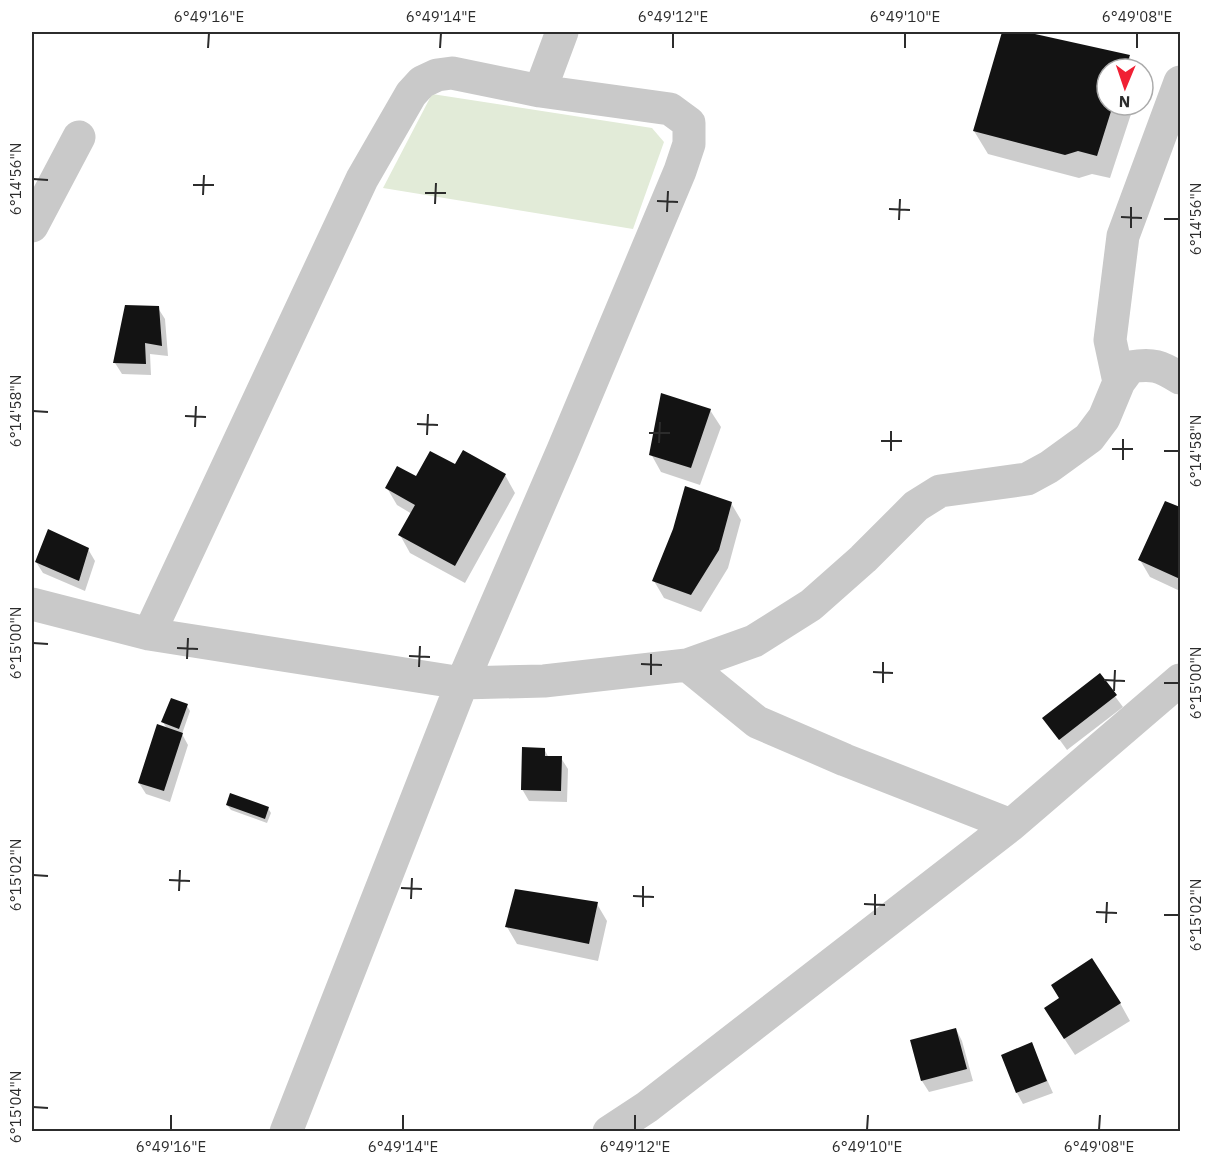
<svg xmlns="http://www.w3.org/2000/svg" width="1212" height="1163" viewBox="0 0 1212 1163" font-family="'IBM Plex Sans',sans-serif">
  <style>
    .green { fill: #e2ebd8 }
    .shadow { fill: #0003 }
    .building { fill: #131313 }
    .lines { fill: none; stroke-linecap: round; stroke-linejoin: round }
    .minor { stroke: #c9c9c9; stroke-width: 33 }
    .ticks { fill: none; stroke: #2c2c2c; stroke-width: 2 }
    .neatline { fill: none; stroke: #2c2c2c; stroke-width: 2 }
    .ticks-label { font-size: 15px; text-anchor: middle; fill: #2c2c2c }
  </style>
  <rect width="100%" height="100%" fill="#fff"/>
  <path class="green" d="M432 94 652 128 664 142 633 229 383 188Z"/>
  <path class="shadow" d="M1004 32H1020L1129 56 1136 69H1107V105H1134L1110 178 1092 174 1079 178 988 154 974 131Z
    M158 308 165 319 168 356 150 354 151 375 122 374 115 363Z
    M710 410 721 427 700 485 661 472 651 454Z
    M464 452 505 475 515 493 465 583 410 553 400 535 412 514 397 505 387 488 456 466Z
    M1166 502 1180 509V591L1150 577 1140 560Z
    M731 503 741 520 728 568 701 612 664 598 654 581Z
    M88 549 95 561 85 591 43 573 36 562Z
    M1099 675 1123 707 1067 750 1044 718Z
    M187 706 190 711 182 734 188 745 170 802 146 794 139 783 167 729 163 722Z
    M544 749 549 758H561L568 769 567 802 529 801 522 789Z
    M227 805 268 808 271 813 267 823 231 810Z
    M597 904 607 921 598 961 517 944 507 927Z
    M1120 1003 1130 1021 1075 1055 1056 1026Z
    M956 1029 962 1041 973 1081 929 1092 922 1081Z
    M1031 1044 1053 1093 1023 1104 1017 1093Z"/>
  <path class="building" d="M1002 32H1026L1130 55 1125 69H1107V105H1113L1097 156 1078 151 1065 155 973 131Z
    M125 305 159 306 162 346 145 343 146 364 113 363Z
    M661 393 711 409 691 468 649 455Z
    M463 450 506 474 455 566 398 535 415 505 385 488 397 466 416 476 430 451 455 464Z
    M685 486 732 502 719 550 691 595 652 581 673 529Z
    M1165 501 1180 507V579L1138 560Z
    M48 529 89 548 79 581 35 562Z
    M1100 673 1117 695 1059 740 1042 718Z
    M171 698 188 704 179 729 161 722Z
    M157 724 183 733 164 791 138 783Z
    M522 747 545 748V756H562L561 791 521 790Z
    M230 793 269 807 265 819 226 805Z
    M515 889 598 902 589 944 505 927Z
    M1092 958 1121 1003 1064 1039 1044 1008 1059 998 1051 985Z
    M956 1028 967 1069 921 1081 910 1040Z
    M1032 1042 1047 1081 1016 1093 1001 1055Z"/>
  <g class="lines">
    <path class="minor" d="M540 91 562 32
      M32 226 79 137
      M1119 382 1110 340 1123 236 1180 82
      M32 604 149 634 462 683 544 681 687 665 754 641 811 605 863 559 916 506 940 491 1027 479 1049 467 1089 438 1104 418 1119 382 1130 367C1153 363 1160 366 1180 378
      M149 634 362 179 411 94 422 82 437 75 452 73 540 91 670 109 689 123V144L680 171 563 450 462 683 286 1132
      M687 665 757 722 845 760 1011 825
      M609 1132 647 1107 1011 825 1180 680"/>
  </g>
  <path class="ticks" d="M208 48 209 33M440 48 441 33M673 48V33M905 48V33M1137 48V33M33 179 48 180M193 185H214M425 193H446M203 195 204 175M657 201 678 202M435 204 436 183M889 209 910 210M667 212 668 191M1121 217 1142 218M1164 219H1179M899 220 900 199M1131 228V207M33 411 48 412M185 416 206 417M417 424 438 425M195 427 196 406M649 433H670M427 435 428 414M881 441H902M659 443 660 422M1112 449H1133M891 451V431M1164 451H1179M1123 460V439M33 643 48 644M177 648 198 649M409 656 430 657M187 659 188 638M641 664 662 665M419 667 420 646M873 672 893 673M651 675V654M1104 680 1125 681M883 683V662M1164 683H1179M1114 691 1115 670M33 875 48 876M169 880 190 881M401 888 422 889M179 891 180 870M633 896 654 897M411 899 412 878M864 904 885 905M643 907V886M1096 912 1117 913M875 915V894M1164 915H1179M1106 923 1107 902M33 1107 48 1108M171 1130V1115M403 1130V1115M635 1130V1115M867 1130 868 1115M1099 1130 1100 1115"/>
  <rect width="1212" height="1163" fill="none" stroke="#ffffff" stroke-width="66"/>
  <g transform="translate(1125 87) rotate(182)"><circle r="28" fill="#ffffff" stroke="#ababab" stroke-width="1.5"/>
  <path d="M0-4.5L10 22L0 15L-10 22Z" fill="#f02034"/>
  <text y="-9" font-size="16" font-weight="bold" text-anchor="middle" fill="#2c2c2c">N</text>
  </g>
  <rect x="33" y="33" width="1146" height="1097" class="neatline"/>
  <g class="ticks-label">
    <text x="209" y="22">6°49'16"E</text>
    <text x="441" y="22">6°49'14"E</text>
    <text x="673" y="22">6°49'12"E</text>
    <text x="905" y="22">6°49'10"E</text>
    <text x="1137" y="22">6°49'08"E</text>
    <text transform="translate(16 179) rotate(-90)" y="5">6°14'56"N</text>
    <text transform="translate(1196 219) rotate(-90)" y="5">6°14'56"N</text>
    <text transform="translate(16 411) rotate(-90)" y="5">6°14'58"N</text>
    <text transform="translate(1196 451) rotate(-90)" y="5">6°14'58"N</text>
    <text transform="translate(16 643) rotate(-90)" y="5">6°15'00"N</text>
    <text transform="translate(1196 683) rotate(-90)" y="5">6°15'00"N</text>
    <text transform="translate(16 875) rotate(-90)" y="5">6°15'02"N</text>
    <text transform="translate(1196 915) rotate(-90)" y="5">6°15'02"N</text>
    <text transform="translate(16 1107) rotate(-90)" y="5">6°15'04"N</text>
    <text x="171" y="1152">6°49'16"E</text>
    <text x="403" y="1152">6°49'14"E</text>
    <text x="635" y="1152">6°49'12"E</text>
    <text x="867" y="1152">6°49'10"E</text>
    <text x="1099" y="1152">6°49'08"E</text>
  </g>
</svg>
